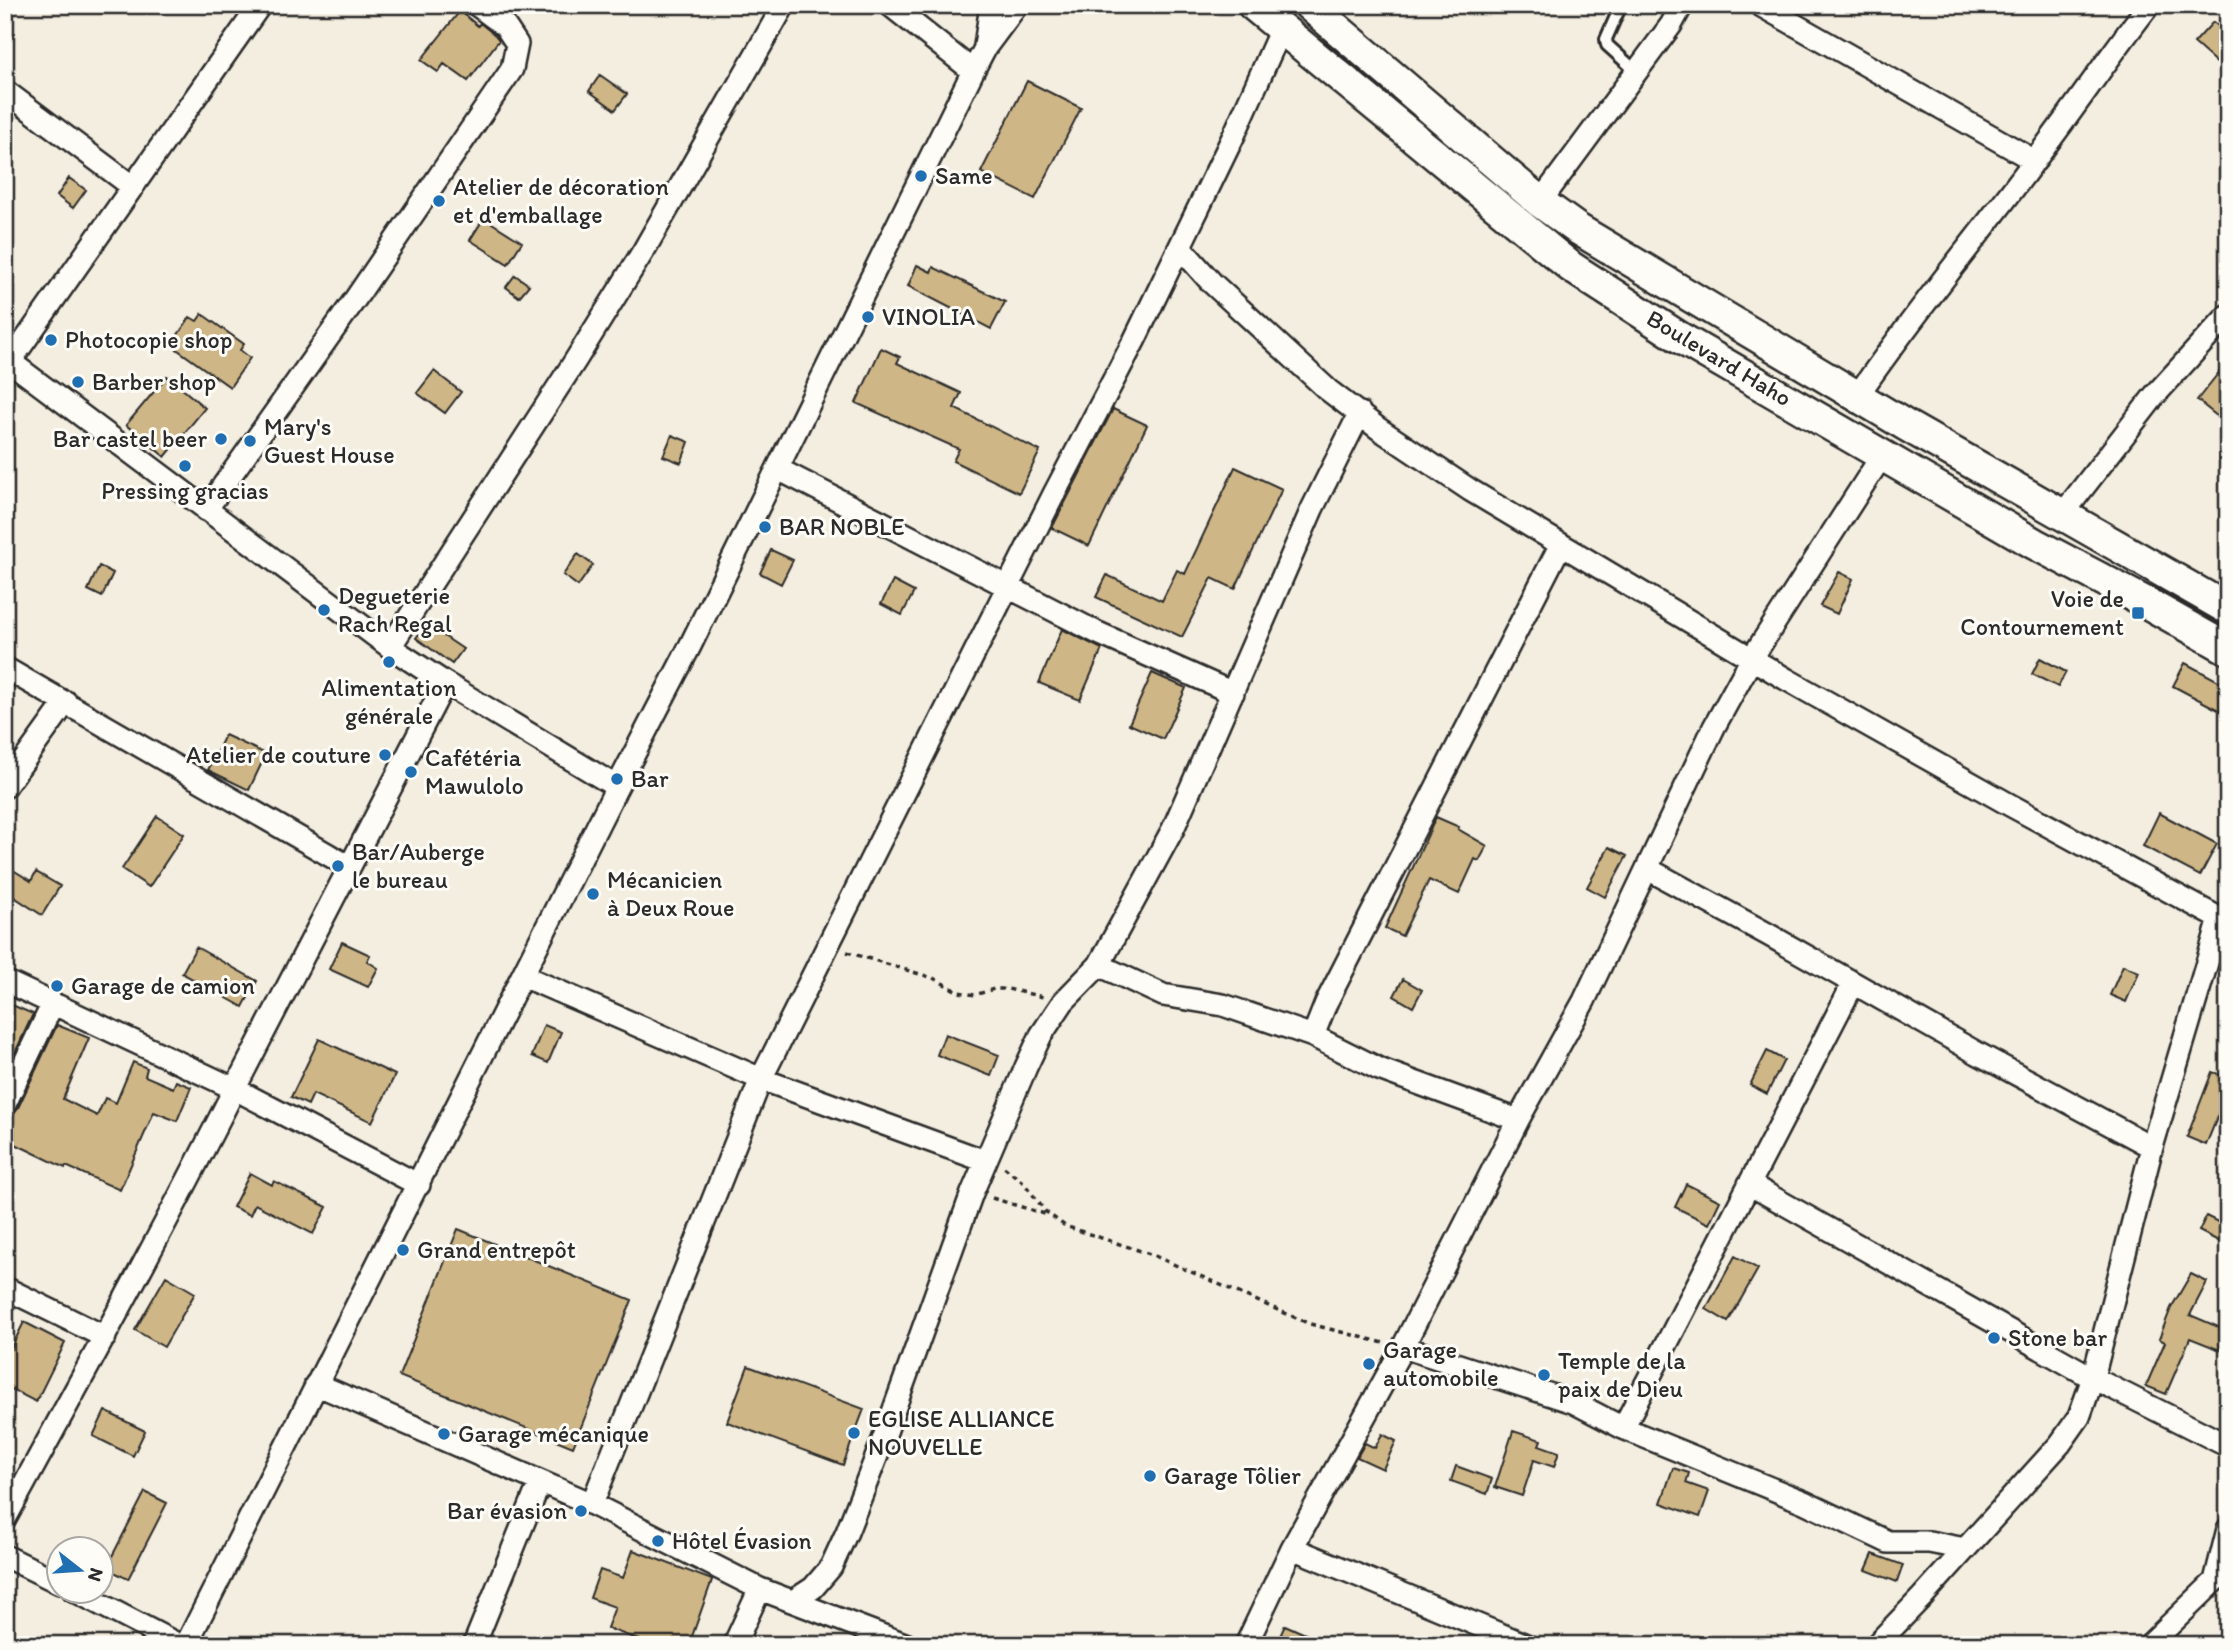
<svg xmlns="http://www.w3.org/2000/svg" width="2233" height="1650" viewBox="0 0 2233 1650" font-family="Itim,sans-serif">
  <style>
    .building { fill: #cfb686; stroke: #2b2b2b; stroke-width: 2 }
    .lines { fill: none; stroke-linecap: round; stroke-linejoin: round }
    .service-casing { stroke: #2b2b2b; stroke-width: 16 }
    .minor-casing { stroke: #2b2b2b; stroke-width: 26 }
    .secondary-casing { stroke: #2b2b2b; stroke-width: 35 }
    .path { stroke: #2b2b2b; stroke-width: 3.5; stroke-dasharray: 5 5; stroke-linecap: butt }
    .service { stroke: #fdfcf7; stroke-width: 10 }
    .minor { stroke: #fdfcf7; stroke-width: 21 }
    .secondary { stroke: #fdfcf7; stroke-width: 30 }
    .poi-dot { fill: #1f6fb2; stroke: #fdfcf7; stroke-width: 2.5 }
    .labels { text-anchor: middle; stroke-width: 6; stroke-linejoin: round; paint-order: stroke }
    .poi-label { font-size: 24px; fill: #2b2b2b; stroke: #fdfcf7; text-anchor: start }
    .street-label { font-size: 24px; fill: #2b2b2b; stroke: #fdfcf7 }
  </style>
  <rect width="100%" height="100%" fill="#f4eee0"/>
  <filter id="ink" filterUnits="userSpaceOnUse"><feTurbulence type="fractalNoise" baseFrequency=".0143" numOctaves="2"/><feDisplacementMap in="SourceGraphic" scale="14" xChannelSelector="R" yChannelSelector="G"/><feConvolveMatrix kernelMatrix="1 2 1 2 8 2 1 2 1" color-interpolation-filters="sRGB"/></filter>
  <g filter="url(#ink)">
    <path class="building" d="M460 11 478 26 480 23 495 35 499 40 468 81 444 64 438 72 421 60Z
      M2213 22 2228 33V73L2194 43Z
      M600 75 627 94 615 110 589 91Z
      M1027 81 1081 108 1035 199 981 172Z
      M69 178 86 190 73 208 57 196Z
      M484 218 522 242 508 264 470 240Z
      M917 265 931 272 933 267 1005 302 991 329 908 286Z
      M515 275 529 285 519 297 506 287Z
      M202 314 244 344 240 350 250 358 230 387 171 345 190 317 197 321Z
      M881 348 900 357 897 363 961 393 954 408 1040 451 1019 493 953 461 959 449 856 403Z
      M2228 361V425L2197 400Z
      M434 371 461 392 445 413 417 393Z
      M167 376 205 408 165 457 126 425Z
      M1113 409 1147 425 1089 546 1052 528Z
      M672 435 689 442 681 463 663 456Z
      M1235 467 1282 489 1235 589 1212 578 1182 637 1096 597 1107 575 1162 601 1177 570 1185 574Z
      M771 550 793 560 781 584 760 573Z
      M578 554 593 565 578 586 563 575Z
      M99 566 113 573 102 597 88 590Z
      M1839 572 1853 579 1837 614 1820 606Z
      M893 581 914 592 902 615 881 604Z
      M426 624 463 649 452 664 416 638Z
      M1062 629 1102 649 1080 700 1039 683Z
      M2040 658 2066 672 2058 687 2032 674Z
      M2185 663 2228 686V715L2173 686Z
      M1152 673 1186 688 1163 739 1129 724Z
      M225 735 266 754 249 790 208 770Z
      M2159 813 2217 844 2200 876 2143 846Z
      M157 816 184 834 149 887 122 869Z
      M1436 817 1459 827 1458 829 1487 846 1479 861 1475 859 1459 894 1429 880 1402 936 1385 928Z
      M1609 847 1627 856 1605 897 1587 887Z
      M5 865 31 881 36 872 60 886 42 915 5 891Z
      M342 942 370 955 367 961 378 968 368 987 329 969Z
      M196 947 257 981 243 1007 182 973Z
      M2123 965 2139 972 2126 1002 2110 995Z
      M1403 979 1422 990 1413 1007 1394 996Z
      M5 1002 33 1014 8 1068 5 1067Z
      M57 1025 89 1038 63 1099 97 1116 105 1098 116 1103 133 1062 147 1068 145 1076 173 1088 176 1081 191 1087 177 1121 154 1112 120 1190 66 1166 65 1168 5 1139V1117L11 1118 17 1110Z
      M544 1025 561 1032 548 1063 532 1056Z
      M945 1034 999 1055 991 1076 937 1055Z
      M319 1039 395 1075 372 1122 313 1094 308 1105 291 1097Z
      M1767 1051 1784 1060 1767 1094 1750 1085Z
      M2212 1072 2228 1078V1091L2206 1145 2187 1137Z
      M250 1173 272 1185 274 1181 327 1207 313 1234 255 1204 250 1215 233 1207Z
      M1686 1184 1720 1201 1709 1224 1675 1207Z
      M2206 1216 2228 1227V1246L2199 1231Z
      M458 1229 632 1300 573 1447 399 1376Z
      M1735 1256 1758 1269 1728 1322 1706 1309Z
      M2191 1274 2207 1282 2190 1315 2228 1331 2220 1350 2190 1338 2166 1394 2146 1386 2165 1342 2159 1339 2171 1308Z
      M166 1276 195 1293 164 1347 135 1330Z
      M24 1322 65 1343 36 1402 5 1386V1360Z
      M748 1366 864 1409 843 1465 727 1422Z
      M105 1411 145 1431 133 1456 93 1436Z
      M1513 1431 1541 1440 1539 1445 1559 1452 1554 1467 1534 1460 1522 1496 1495 1487Z
      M1382 1434 1396 1441 1383 1469 1357 1457 1365 1443 1375 1448Z
      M1456 1466 1492 1479 1487 1494 1451 1481Z
      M1673 1468 1689 1473 1686 1483 1709 1491 1700 1517 1661 1503Z
      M145 1492 167 1503 128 1579 106 1568Z
      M633 1550 712 1580 689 1645H652L607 1628 615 1607 590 1598 600 1570 623 1578Z
      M1873 1554 1903 1565 1897 1582 1866 1570Z
      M1285 1625 1330 1645H1276Z"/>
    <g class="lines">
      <defs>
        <path id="service" d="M1621 5 1606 39 1607 45 1637 72"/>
        <path id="minor" d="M890 5 973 71
          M1760 5 2035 161
          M985 46 991 5
          M5 91 133 187
          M1540 202 1671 25 1682 5
          M1180 247 1212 283 1328 390 1379 429 1470 490 1786 679 2010 805 2228 923
          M5 358 390 647 445 683 617 787
          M5 369 260 5
          M1858 395C1913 314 1977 239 2035 160 2074 109 2109 56 2149 5
          M778 469 1098 633 1233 693
          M206 510 356 298 512 69 517 44 505 26 477 5
          M2062 515 2155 395 2228 315
          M390 647 575 361 644 250 784 5
          M5 668 348 866
          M5 787 66 702
          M1648 869 1769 935 1977 1053 2152 1147
          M1099 965 1163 995 1223 1005 1313 1036 1379 1069 1518 1120
          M523 976 761 1079 1054 494 1134 341 1234 135 1281 29
          M5 981 235 1089 419 1185
          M1313 1036 1326 1003 1561 544
          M5 1104 53 1003
          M1749 1184 2093 1378 2228 1446
          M5 1288 105 1337
          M1403 1347 1573 1402 1623 1428 1804 1502 1888 1542H1929L1965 1549
          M316 1384 592 1504 760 1589 907 1645
          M1623 1428 1853 984
          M592 1504 761 1079 985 1161
          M5 1519C83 1376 162 1233 235 1088 304 953 374 818 445 683
          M1292 1548 1526 1645
          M5 1556 60 1583
          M73 1590 179 1645
          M793 1601 813 1588 831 1567 847 1532 883 1440 972 1193 1026 1067 1041 1035 1063 1002 1099 965 1173 829 1312 509 1360 413
          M186 1645 617 787 690 646 973 71 985 48 1017 5
          M474 1645 540 1482
          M734 1645 760 1589
          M1246 1645 1292 1548 1403 1347 1518 1120 1584 1001 1714 727 1752 658 1883 454
          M1876 1645 1922 1597 2060 1444 2079 1417 2093 1378 2152 1147 2220 919
          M2149 1645 2215 1581 2228 1529"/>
        <path id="secondary" d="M1253 5 1571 267 1682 339 2035 544 2145 602 2228 649
          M1309 5 1540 202 1576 228 1907 426 2228 609"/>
      </defs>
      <use href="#service" class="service-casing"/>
      <use href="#minor" class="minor-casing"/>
      <use href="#secondary" class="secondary-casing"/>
      <path class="path" d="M847 952 933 978 959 992 975 995 994 989H1008L1043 997
        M1004 1167 1024 1183 1045 1211 1065 1226 1150 1254 1310 1324 1384 1343
        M992 1198 1048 1215"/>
      <use href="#service" class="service"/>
      <use href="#minor" class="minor"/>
      <use href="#secondary" class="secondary"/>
    </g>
  </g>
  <g class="poi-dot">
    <circle cx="921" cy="176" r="7"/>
    <circle cx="439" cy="201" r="7"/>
    <circle cx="868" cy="317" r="7"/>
    <circle cx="51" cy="340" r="7"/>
    <circle cx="78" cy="382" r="7"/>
    <circle cx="221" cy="439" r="7"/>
    <circle cx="250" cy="441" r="7"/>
    <circle cx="185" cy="466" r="7"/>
    <circle cx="765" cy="527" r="7"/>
    <circle cx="324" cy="610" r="7"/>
    <rect x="2131" y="606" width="14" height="14" rx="3.5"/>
    <circle cx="389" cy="662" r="7"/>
    <circle cx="385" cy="755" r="7"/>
    <circle cx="411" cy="772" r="7"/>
    <circle cx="617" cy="779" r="7"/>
    <circle cx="338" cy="866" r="7"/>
    <circle cx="593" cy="894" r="7"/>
    <circle cx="57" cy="986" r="7"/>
    <circle cx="403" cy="1250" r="7"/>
    <circle cx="1994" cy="1338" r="7"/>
    <circle cx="1369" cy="1364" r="7"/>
    <circle cx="1544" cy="1375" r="7"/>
    <circle cx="854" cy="1433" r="7"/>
    <circle cx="444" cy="1434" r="7"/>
    <circle cx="1150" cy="1476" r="7"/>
    <circle cx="581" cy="1511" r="7"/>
    <circle cx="658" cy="1541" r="7"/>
  </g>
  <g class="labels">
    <g class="poi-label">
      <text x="935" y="184">Same</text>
      <text x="453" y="195">Atelier de décoration<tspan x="453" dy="28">et d'emballage</tspan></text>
      <text x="882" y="325">VINOLIA</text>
      <text x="65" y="348">Photocopie shop</text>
      <text x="92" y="390">Barber shop</text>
      <text x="264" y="435">Mary's<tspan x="264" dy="28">Guest House</tspan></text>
      <text x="207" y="447" text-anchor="end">Bar castel beer</text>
      <text x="185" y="499" text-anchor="middle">Pressing gracias</text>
      <text x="779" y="535">BAR NOBLE</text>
      <text x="338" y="604">Degueterie<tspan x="338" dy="28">Rach Regal</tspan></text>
      <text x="2124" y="607" text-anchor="end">Voie de<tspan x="2124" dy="28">Contournement</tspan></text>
      <text x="389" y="696" text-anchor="middle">Alimentation<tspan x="389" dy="28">générale</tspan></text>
      <text x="371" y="763" text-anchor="end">Atelier de couture</text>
      <text x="425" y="766">Cafétéria<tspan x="425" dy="28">Mawulolo</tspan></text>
      <text x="631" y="787">Bar</text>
      <text x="352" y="860">Bar/Auberge<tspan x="352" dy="28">le bureau</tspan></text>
      <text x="607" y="888">Mécanicien<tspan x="607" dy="28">à Deux Roue</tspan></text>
      <text x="71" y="994">Garage de camion</text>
      <text x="417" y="1258">Grand entrepôt</text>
      <text x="2008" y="1346">Stone bar</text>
      <text x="1383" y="1358">Garage<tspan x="1383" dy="28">automobile</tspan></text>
      <text x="1558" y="1369">Temple de la<tspan x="1558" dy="28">paix de Dieu</tspan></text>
      <text x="868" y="1427">EGLISE ALLIANCE<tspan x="868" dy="28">NOUVELLE</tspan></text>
      <text x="458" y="1442">Garage mécanique</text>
      <text x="1164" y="1484">Garage Tôlier</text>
      <text x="567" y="1519" text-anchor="end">Bar évasion</text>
      <text x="672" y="1549">Hôtel Évasion</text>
    </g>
    <g class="street-label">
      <text transform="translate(1719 358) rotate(31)" y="8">Boulevard Haho</text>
    </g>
  </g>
  <rect width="2233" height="1650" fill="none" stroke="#fdfcf7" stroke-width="28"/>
  <rect x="14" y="14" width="2205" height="1622" fill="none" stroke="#2b2b2b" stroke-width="2.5" filter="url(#ink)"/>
  <g transform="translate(80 1570) rotate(107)"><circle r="33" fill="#fdfcf7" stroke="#a9a8a5" stroke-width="2"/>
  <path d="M0-5L12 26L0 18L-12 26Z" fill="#1f6fb2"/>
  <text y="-10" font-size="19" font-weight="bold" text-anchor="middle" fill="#2b2b2b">N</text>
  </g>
</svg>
